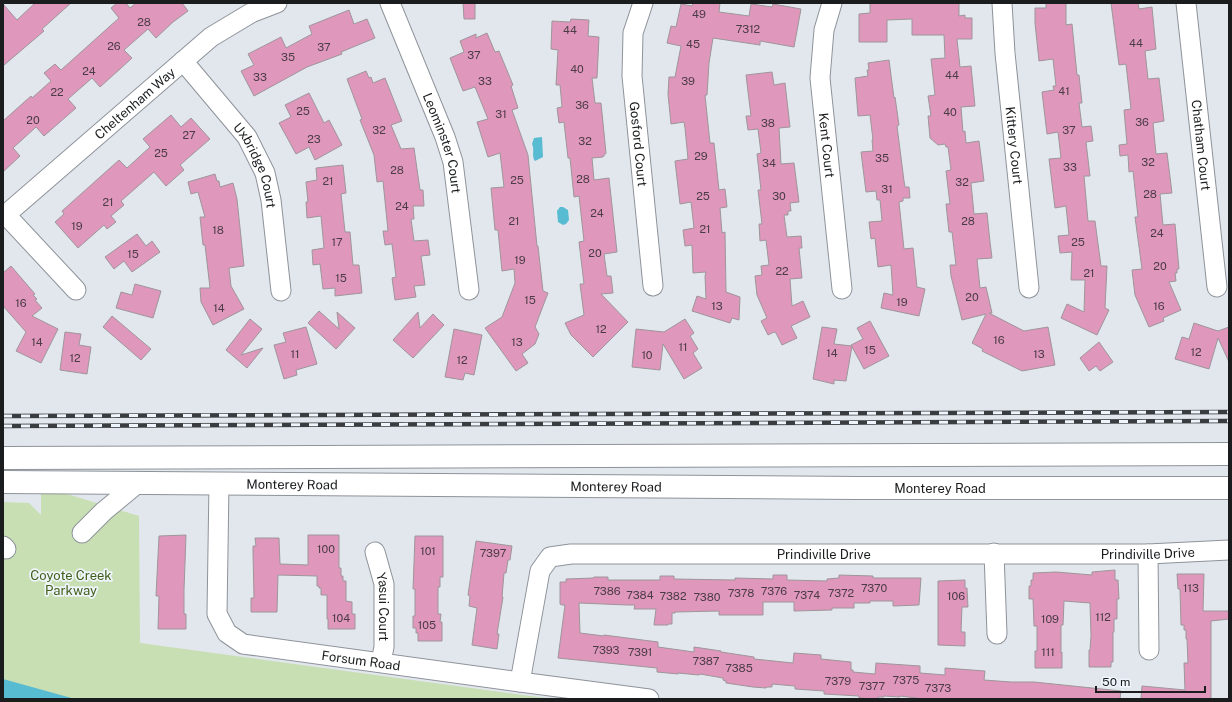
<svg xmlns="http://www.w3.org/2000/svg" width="1232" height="702" viewBox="0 0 1232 702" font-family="'Public Sans',sans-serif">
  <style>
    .green { fill: #c8deb3 }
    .water { fill: #57bbd1 }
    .building { fill: #df97bc; stroke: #9e969a }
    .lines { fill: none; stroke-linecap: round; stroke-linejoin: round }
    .minor-casing { stroke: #8e939a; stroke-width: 21 }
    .major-casing { stroke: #8e939a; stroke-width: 24 }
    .minor { stroke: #fff; stroke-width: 19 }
    .major { stroke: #fff; stroke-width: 22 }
    .rail-casing { stroke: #3a3d3f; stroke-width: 4.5 }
    .rail { stroke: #eff5fc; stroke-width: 3; stroke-dasharray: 9; stroke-linecap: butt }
    .labels { text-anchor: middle; stroke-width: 3.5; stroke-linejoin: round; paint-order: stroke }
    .number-label { font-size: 11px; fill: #4b3b46 }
    .street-label { font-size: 13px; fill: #1a1c1e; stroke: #eff5fc }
    .park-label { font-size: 13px; fill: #425f19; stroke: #eff5fc }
  </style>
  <rect width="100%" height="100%" fill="#e2e7ee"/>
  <path class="green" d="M41 486 139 516 140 643 553 699H3V502L29 503 41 515Z"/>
  <path class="water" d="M542 137 543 157 535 161C531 156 535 150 532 144L534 138Z
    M560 207H563L568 210 569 220 566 224 563 225 558 222 557 211Z
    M3 679 75 699H3Z"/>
  <path class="building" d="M35 3H71L42 29 44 31 3 66V4L17 20Z
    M117 3H126L130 8 136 3H182L188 11 173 22 156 38 148 29 124 50 132 58 120 69 100 87 92 78 68 99 76 108 44 136 36 127 13 148 20 156 3 172V121L31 96 32 98 51 81 44 73 55 64 61 70 119 18 111 8Z
    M463 3H475V19H464Z
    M693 3H720L719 12 749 16 751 4 772 7 773 4 801 9 794 47 760 41V45L713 38 709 63 707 95H705L710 143H714L719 190 725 189 727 207 720 208 722 233 725 232 726 292 740 297 739 320 732 318 730 323 692 311 697 296 706 299 705 276 706 272 693 273 692 245 685 246 683 230 694 228 691 202 680 204 675 161 688 159 685 128 684 122 671 124 668 94 669 77H675L681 46 667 43 671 26 676 27 681 4 692 6Z
    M870 3H959V16L965 15V18H972V39H957L960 67 971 66 975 106 961 107 963 132 965 131 966 143 979 141 984 181 971 183 974 214 987 213 990 242 992 258 977 259 980 288 986 287 992 313H989L1024 331 1048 327 1055 365 1022 371 982 351 983 349 972 343 986 314 962 320 951 276 950 265H956L952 232H949L946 204H950L946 171 951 170 948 147H946L945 144 938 145 930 138 928 116H931L928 96 935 95 931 59 945 58 944 35H912V19L887 20V42H859V14L870 13Z
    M1046 3H1066V25L1072 24 1077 75H1079L1082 103H1079L1082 127 1091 126 1093 141 1086 142 1090 176H1084L1088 221H1095L1101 266H1107L1105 308 1109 310 1097 335 1061 318 1067 304 1084 312 1085 280H1071L1072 252 1060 253 1058 236 1069 235 1066 206 1055 208 1049 159 1061 158 1058 132 1047 134 1042 92 1054 90 1053 86H1056L1053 59 1039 61 1035 23V8H1046Z
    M1111 3H1138L1139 9 1152 7 1156 49 1145 51 1148 79 1159 78 1164 121 1153 123 1156 154 1167 153 1172 193 1160 194 1163 225 1175 224 1179 269H1177V273H1175L1176 281 1169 282 1181 310 1163 318 1164 321 1149 327 1135 295 1132 270 1142 269 1135 217H1138L1133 171 1129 172 1128 155 1120 156 1119 145 1127 144 1124 110 1131 109 1126 64 1119 65Z
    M349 10 354 24 367 19 375 38 341 52 342 54 307 67 254 96 241 71 254 65 248 54 281 37 286 48 312 34 309 26Z
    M571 19 589 20 588 36 599 37 597 78H592L595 103H601L606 153 603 157 592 158 594 180 609 178 617 252 604 254 607 276H611L613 293 601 294 628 322 593 357 571 335 565 323 584 315 580 284H584L579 242 584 241 579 196 574 197 570 158H568L564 122 559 123 557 108 562 107 560 85H556L558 50 551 49 552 21 570 22Z
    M487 33 495 52 499 51 513 85 511 86 518 108 512 110 528 155 537 246H538L543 291 548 293 535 327 539 334 535 344 522 354 528 363 516 371 485 328 502 317 515 283 514 269 502 271 498 230H495L491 188 504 187 500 153 488 157 477 122 488 119 475 87 463 91 450 58 464 52 460 41 476 34V38Z
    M889 60 894 98 895 97 899 125 897 126 904 181 905 187H909L910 198H903V201L899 202 904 249 913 248 917 287 925 289 919 316 881 308 884 293 893 295 891 265 878 267 875 238 871 239 869 222 882 221 880 200H877L876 191 866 192 861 152 873 151 872 140H873L870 115 858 116 855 78 868 76 867 70H869L868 63Z
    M366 71 369 78 371 77 373 83 385 78 402 121 391 125 401 149 414 148 420 190H423L424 206H413L414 219H411L414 241 428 240 430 255 421 256 425 285 414 286 416 297 395 300 392 278 396 277 392 244 385 245 383 231H388L383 181 377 182 374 155 360 120 362 119 347 79Z
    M772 72 774 85 785 83 790 127 779 128 781 164 794 163 799 202 790 203 791 211H788V215H784L787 237 801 236 802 248H799L802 278 790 279 792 306 803 301 810 317 791 326 797 338 782 345 776 333 774 332 768 335 761 321 767 318 757 295 755 276 762 275 761 266 769 265 766 240 760 241 759 224H762L758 190H761L757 154 761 153 758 129 748 130 746 116H751L746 75Z
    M309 93 324 123 329 120 342 145 315 160 309 147 296 154 279 123 291 117 285 105Z
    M171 115 181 127 191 118 210 139 180 165 184 170 166 186 154 172 121 201 124 205 111 216 116 222 107 229 104 225 78 248 55 222 64 214 62 211 119 160 127 168 150 147 143 139Z
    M343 165 346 193 341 194 345 232H350L353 265H359L362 293 335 296V288L323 289 320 264 313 265 312 250 324 248 321 216 307 218 306 202H308L306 182 317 180 316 168Z
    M215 174 217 181H219L220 187 233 183 237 199 244 266 229 268 231 286 244 309 213 325 201 302 200 288H210L205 245H203L200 217H205L198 192 191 194 188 182Z
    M137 234 146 246 152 241 160 252 132 272 124 261 114 269 105 257Z
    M11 266 35 294 33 295 37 299 35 300 42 308 32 316 58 329 41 363 16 351 26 332 3 306V273Z
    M135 284 161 291 153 318 116 308 121 292 132 295Z
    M319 311 339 329 337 312 355 328 336 349 308 323Z
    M418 312 420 328 433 314 444 325 413 358 393 340Z
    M112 316 151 349 141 360 103 327Z
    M250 319 262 329 241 355 263 348 247 368 226 350Z
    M685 319 694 333 690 336 698 349 693 353 702 368 684 379 663 344 660 370 632 367 636 329 664 332Z
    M870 321 889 356 864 369 851 345 863 339 857 328Z
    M1194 323 1218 331 1229 327V362L1218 338 1209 369 1175 359 1182 337 1189 339Z
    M306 327 317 364 296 370 297 375 284 379 274 345 286 342 283 333Z
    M822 327 837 329 834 344 852 346 846 381 834 380V384L813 379Z
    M454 329 482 335 474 375 465 373 463 380 445 377Z
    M65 332 81 334 79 345 91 347 87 374 60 370Z
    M1099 342 1113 362 1100 371 1096 366 1089 371 1080 358Z
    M186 535 184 590V614H186V629H158L159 596H156L159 536Z
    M308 535H339V568H341V576H343V581H346V601L352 602V614H355V629H328V619H327V595H321V588H319V586H317V576L278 575 277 612H251V598H254L253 552V546H256L255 538H279L280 564 308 565Z
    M415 536H443V577H440V587H438V614H441L440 622H442V641H418V633H416V628H413V616H415V589H413Z
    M476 541 512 546 510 560H508L506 573H504L502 597H503L497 634H499L497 649 472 645 477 608 469 606 470 596 468 595Z
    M1115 570V580H1118L1119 599H1117V619H1114V632H1113V662H1111V667H1089V650H1090L1091 636 1090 603 1064 601 1063 625H1061V653L1062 652V668H1035V651H1037V626H1034L1033 599H1029V586H1031V580H1033V573L1056 572 1092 575V572Z
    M1177 574H1204L1203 611H1229V619L1211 621V699H1141L1142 686 1185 690 1184 663H1188L1187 639H1186V630H1184V625H1181L1180 589H1178Z
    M773 575H787V580L827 581V579L839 578V575L873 576V578H921L919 605 893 606V601H870V603H854V608H832V610L794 611V602H763V615H719V611L675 612V613H672V624H668V625H654L656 609H634L635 605H627L579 603 580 633 604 636V635L658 642V647L694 652V647L721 651V652L754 657V659L793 663 794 653 821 655V659L851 662V670H853V672L875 674 876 663 920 666V673L945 675V668L985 671 984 680 1011 682H1034L1121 691 1120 699H924L900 696V697L884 696V697H878V699H876L859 698V696L824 694V691L795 689V686L772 684V687H767L766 688 753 687 726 683V681L723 680V678L700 674 699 675 678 673V674L657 672V668L558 658 565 605H562L560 604V582H566V579L593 578 594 577H608V580H660V576H674V579L735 580V578L773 579Z
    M965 580V588H967L968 607H962L961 632H965V646L938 645V581Z"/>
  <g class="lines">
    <defs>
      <g id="minor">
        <path id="s1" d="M390 3 445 137 453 162 469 290"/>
        <path id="s2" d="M643 3 633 33 632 76 653 286"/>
        <path id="s3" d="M832 3 824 30 820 78 842 289"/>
        <path id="s4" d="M1002 3 1005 53 1029 288"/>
        <path id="s5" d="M1186 3 1217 287"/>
        <path id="s6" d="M183 61 247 137 265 173 271 200 281 291"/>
        <path d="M6 215 76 290"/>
        <path id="s7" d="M3 217 211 37 251 13 277 3"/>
        <path id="s8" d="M219 483 217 614 227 633 243 644 520 682 649 699"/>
        <path d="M82 533 104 511 138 483"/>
        <path d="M3 546 6 549"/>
        <path id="s9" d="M375 552 384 584V647L381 662"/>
        <path d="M994 553 997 634"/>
        <path d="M1148 554 1149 650"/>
        <path id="s10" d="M520 682 540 571 550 557 571 554H1148L1229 550"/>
      </g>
      <g id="major">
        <path d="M3 458 1229 454"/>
        <path id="s11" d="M3 482 858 488H1229"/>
      </g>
    </defs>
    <use href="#minor" class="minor-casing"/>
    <use href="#major" class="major-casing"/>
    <use href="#minor" class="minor"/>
    <use href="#major" class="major"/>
    <defs>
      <path id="rail" d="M3 416 1229 412
        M3 426 1229 421"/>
    </defs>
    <use href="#rail" class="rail-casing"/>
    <use href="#rail" class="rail"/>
  </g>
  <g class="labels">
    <g class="number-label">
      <text x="699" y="18">49</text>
      <text x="144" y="26">28</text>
      <text x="748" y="33">7312</text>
      <text x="570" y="34">44</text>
      <text x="1136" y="47">44</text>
      <text x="693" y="48">45</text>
      <text x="114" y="50">26</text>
      <text x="324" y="51">37</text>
      <text x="474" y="59">37</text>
      <text x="288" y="61">35</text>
      <text x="577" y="73">40</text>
      <text x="89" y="75">24</text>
      <text x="952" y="79">44</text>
      <text x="260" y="81">33</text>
      <text x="485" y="85">33</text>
      <text x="688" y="85">39</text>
      <text x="1064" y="95">41</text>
      <text x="57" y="96">22</text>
      <text x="582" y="109">36</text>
      <text x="303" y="115">25</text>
      <text x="950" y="116">40</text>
      <text x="501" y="118">31</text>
      <text x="33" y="124">20</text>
      <text x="1142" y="126">36</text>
      <text x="768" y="127">38</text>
      <text x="379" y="134">32</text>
      <text x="1069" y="134">37</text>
      <text x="189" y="139">27</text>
      <text x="314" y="143">23</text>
      <text x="585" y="145">32</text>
      <text x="161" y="157">25</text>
      <text x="701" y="160">29</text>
      <text x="882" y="162">35</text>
      <text x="1148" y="166">32</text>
      <text x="769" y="167">34</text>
      <text x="1070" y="171">33</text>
      <text x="397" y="174">28</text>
      <text x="583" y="183">28</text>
      <text x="517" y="184">25</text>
      <text x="328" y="185">21</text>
      <text x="962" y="186">32</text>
      <text x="887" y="193">31</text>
      <text x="1150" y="198">28</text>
      <text x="703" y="200">25</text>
      <text x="779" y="200">30</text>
      <text x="108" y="206">21</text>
      <text x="402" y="210">24</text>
      <text x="597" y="217">24</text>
      <text x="514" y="225">21</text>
      <text x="968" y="225">28</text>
      <text x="77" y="230">19</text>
      <text x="705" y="233">21</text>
      <text x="218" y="234">18</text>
      <text x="1157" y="237">24</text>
      <text x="337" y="246">17</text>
      <text x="1078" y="246">25</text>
      <text x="595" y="257">20</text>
      <text x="133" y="258">15</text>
      <text x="520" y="264">19</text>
      <text x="1160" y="270">20</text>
      <text x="782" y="275">22</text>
      <text x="1089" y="277">21</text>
      <text x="341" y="282">15</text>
      <text x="972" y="301">20</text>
      <text x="530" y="304">15</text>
      <text x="902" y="306">19</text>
      <text x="21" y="307">16</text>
      <text x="717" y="310">13</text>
      <text x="1159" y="310">16</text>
      <text x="219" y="312">14</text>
      <text x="601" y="333">12</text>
      <text x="999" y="344">16</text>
      <text x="37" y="346">14</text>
      <text x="517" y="346">13</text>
      <text x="683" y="351">11</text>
      <text x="870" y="354">15</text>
      <text x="1196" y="356">12</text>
      <text x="832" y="357">14</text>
      <text x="295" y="358">11</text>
      <text x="1039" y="358">13</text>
      <text x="647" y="359">10</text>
      <text x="75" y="362">12</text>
      <text x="462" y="364">12</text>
      <text x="326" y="553">100</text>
      <text x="428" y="555">101</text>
      <text x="493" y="557">7397</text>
      <text x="874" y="592">7370</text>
      <text x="1191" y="592">113</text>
      <text x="607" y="595">7386</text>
      <text x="774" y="595">7376</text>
      <text x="741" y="597">7378</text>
      <text x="841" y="597">7372</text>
      <text x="640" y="599">7384</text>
      <text x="807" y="599">7374</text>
      <text x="673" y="600">7382</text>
      <text x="956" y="600">106</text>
      <text x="707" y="601">7380</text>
      <text x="1103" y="621">112</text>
      <text x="341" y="622">104</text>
      <text x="1050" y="623">109</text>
      <text x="427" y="629">105</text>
      <text x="606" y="654">7393</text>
      <text x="640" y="656">7391</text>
      <text x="1048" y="656">111</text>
      <text x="706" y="665">7387</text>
      <text x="739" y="672">7385</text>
      <text x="906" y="684">7375</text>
      <text x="838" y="685">7379</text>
      <text x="872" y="690">7377</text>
      <text x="938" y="692">7373</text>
    </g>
    <g class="street-label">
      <text dy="5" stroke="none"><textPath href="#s7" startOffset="174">Cheltenham Way</textPath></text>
      <text dy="5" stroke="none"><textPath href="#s1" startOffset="150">Leominster Court</textPath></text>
      <text dy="5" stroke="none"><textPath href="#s2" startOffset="143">Gosford Court</textPath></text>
      <text dy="5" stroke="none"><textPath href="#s3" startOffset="144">Kent Court</textPath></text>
      <text dy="5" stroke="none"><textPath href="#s5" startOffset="143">Chatham Court</textPath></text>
      <text dy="5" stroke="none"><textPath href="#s4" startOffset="143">Kittery Court</textPath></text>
      <text dy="5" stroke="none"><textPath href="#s6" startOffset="129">Uxbridge Court</textPath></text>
      <text dy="5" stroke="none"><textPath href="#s11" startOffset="289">Monterey Road</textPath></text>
      <text dy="5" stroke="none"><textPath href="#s11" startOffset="613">Monterey Road</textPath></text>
      <text dy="5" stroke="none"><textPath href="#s11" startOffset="937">Monterey Road</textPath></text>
      <text dy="5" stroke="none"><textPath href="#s10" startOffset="728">Prindiville Drive</textPath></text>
      <text dy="5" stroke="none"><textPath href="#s10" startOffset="404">Prindiville Drive</textPath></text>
      <text dy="5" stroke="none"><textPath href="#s9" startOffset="56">Yasui Court</textPath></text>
      <text dy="5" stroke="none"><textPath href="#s8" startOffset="291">Forsum Road</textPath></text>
    </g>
    <g class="park-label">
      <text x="71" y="580">Coyote Creek<tspan x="71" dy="15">Parkway</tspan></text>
    </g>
  </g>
  <rect width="1232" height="702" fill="none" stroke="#1a1c1e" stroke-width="8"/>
  <path d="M1096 686v6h109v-6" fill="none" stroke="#1a1c1e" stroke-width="2"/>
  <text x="1102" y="686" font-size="12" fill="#1a1c1e" stroke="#eff5fc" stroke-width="3" paint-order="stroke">50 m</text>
</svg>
